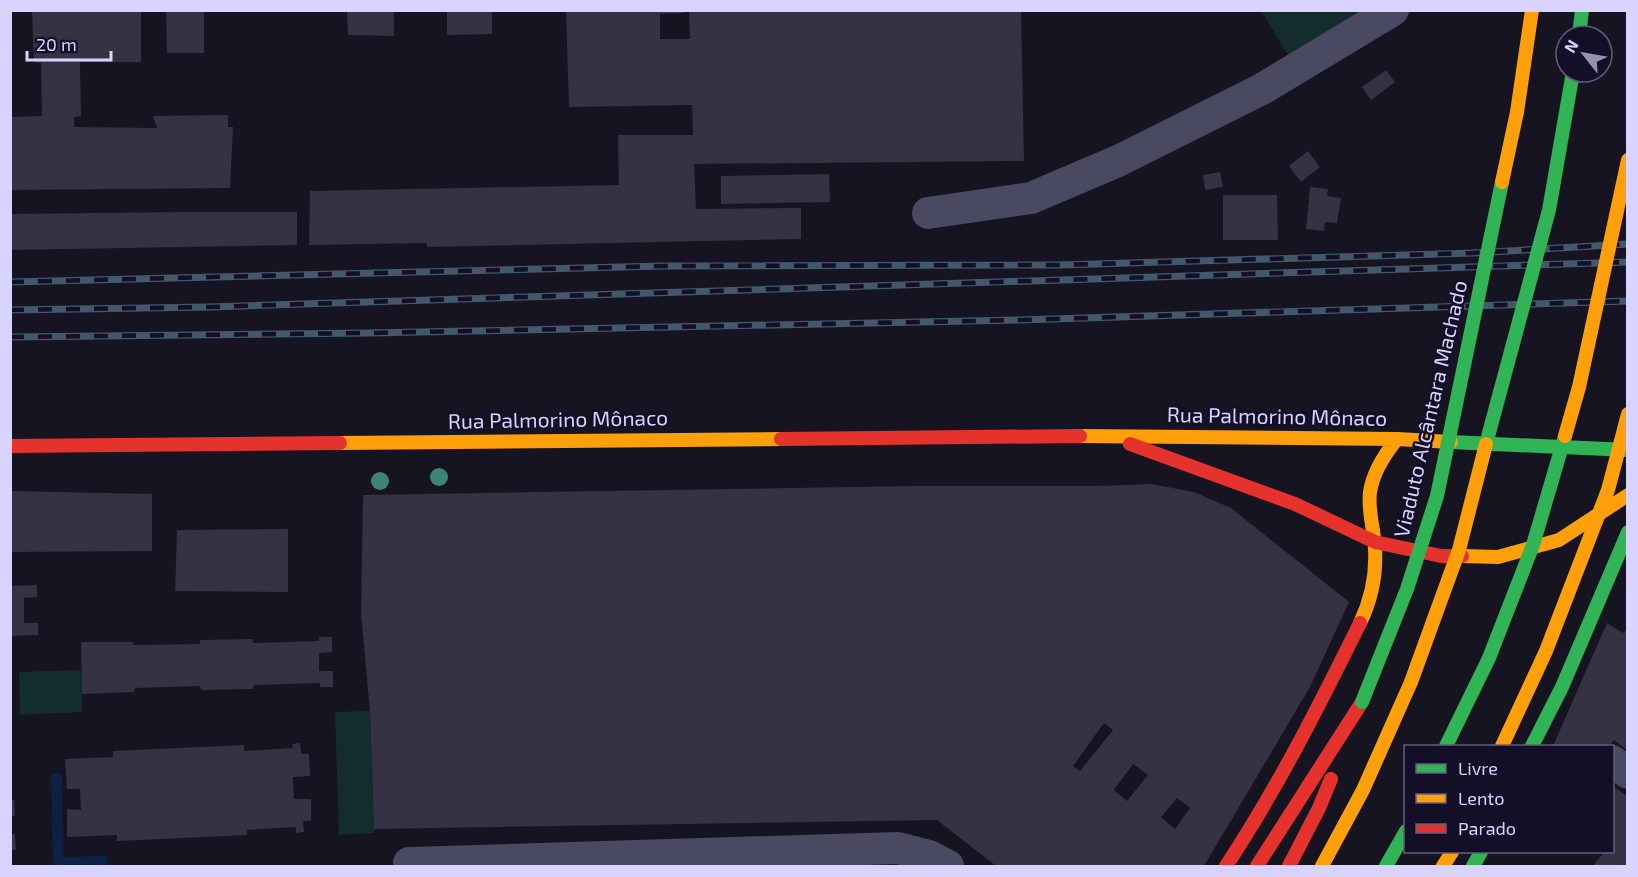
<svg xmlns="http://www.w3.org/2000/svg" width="1638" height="877" viewBox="0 0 1638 877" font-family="'Exo 2',sans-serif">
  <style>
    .green { fill: #132c2d }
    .water { fill: #0d2144 }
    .building { fill: #343243; fill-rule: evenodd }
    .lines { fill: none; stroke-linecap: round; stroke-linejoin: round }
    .street { stroke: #4a4962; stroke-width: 32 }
    .fast { stroke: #30b455; stroke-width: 14 }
    .slow { stroke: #ff9f0a; stroke-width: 14 }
    .jam { stroke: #e5322d; stroke-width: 14 }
    .rail-casing { stroke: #43596b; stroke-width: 7 }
    .rail { stroke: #130f26; stroke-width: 4.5; stroke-dasharray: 14; stroke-linecap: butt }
    .fast-bridge { stroke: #30b455; stroke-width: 14 }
    .slow-bridge { stroke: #ff9f0a; stroke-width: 14 }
    .tree { fill: #3e8478 }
    .labels { text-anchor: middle; stroke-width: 5; stroke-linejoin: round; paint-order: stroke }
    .street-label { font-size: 21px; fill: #d9d4ff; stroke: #130f26 }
  </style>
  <rect width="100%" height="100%" fill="#161421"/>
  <path class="green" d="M1261 11H1363L1290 58Z
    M81 670 82 712 20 715 19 672Z
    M370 711 374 833 339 835 335 712Z"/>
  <path class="water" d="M51 774H62L63 857 107 856 108 866H53Z"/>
  <path class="building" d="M32 10H141V62H80L81 116 74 117V127L157 128 153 116 228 115V127H233L230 188 10 190V117L42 116 41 63 34 62Z
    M166 10H204V53H167Z
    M347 10H394V36L348 35Z
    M447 10H492V34L447 35Z
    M566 10H684V13L660 14V39H690L689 10H1021L1024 161 694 164 696 209 801 208V239L427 247V243L309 245 310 191 619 185 618 135H693L692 105 569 107Z
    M1386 70 1395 82 1371 100 1362 87Z
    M1308 151 1320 167 1301 182 1289 166Z
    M1220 172 1223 187 1205 190 1203 175Z
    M829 174 830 202 721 204V176Z
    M1310 187 1328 189 1327 196 1341 198 1337 223 1325 222 1324 231 1306 229Z
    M1223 195H1277L1278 240H1223Z
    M185 212H297V245L10 250V214Z
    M1151 484 1194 492 1231 508 1349 602 1310 687 1204 866H996L937 820 374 829 370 711 361 613 363 495 912 486H1101ZM1104 723 1113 730 1080 771 1073 766ZM1133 764 1148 775 1127 801 1114 790ZM1177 798 1190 808 1175 829 1161 817Z
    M10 491 152 494V551L10 552Z
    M288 529V592L175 591 177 530Z
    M37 585V597L24 598V623H38V635L10 636V586Z
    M1607 623 1623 633 1628 628V751L1614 740 1609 746H1553Z
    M319 637H332V652L319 653V671H333V687H320V683L254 685 253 689 201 690 200 686 135 688 134 692 82 694 81 642H133V645L200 644V640L253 639V643L319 641Z
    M300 743 301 754H309L310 776 293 777 294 799H311V821H303L304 832 296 833V827L247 830V835L117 841V835L67 837V809L81 810 80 789H67L65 759 113 757V751L244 745V751L293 748 292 744Z
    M1612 785 1628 797V866H1593L1604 852H1612Z
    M10 800H14L15 816H10Z
    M10 834H15L16 850H10Z"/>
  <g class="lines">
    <path class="street" d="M928 213 1031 198 1118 161 1262 89 1393 10
      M1612 761 1628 773
      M410 866 409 863 898 848 929 856 948 866"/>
    <path class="fast" d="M1579 36 1582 10
      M1451 442 1628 450
      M1532 746 1562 687 1628 532
      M1386 866 1406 831
      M1473 866 1481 852"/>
    <path class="slow" d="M1080 436 1397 439 1451 442
      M340 443 781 439
      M1462 556 1498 557 1559 540 1628 495
      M1360 623C1373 596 1378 569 1374 538 1372 522 1368 508 1370 492 1373 472 1384 455 1397 439
      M1443 866 1452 852"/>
    <path class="jam" d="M781 439 1080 436
      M1130 444 1295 504 1375 542 1441 556H1462
      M10 446 340 443
      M1226 866C1277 789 1319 706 1360 623
      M1257 866 1362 702
      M1289 866 1319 808 1331 779"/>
    <defs>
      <path id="rail" d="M10 282 663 266 1060 265 1473 253 1628 244
        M10 310 210 307 1628 262
        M10 337 369 333 1020 320 1628 301"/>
    </defs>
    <use href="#rail" class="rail-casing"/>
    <use href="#rail" class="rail"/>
    <path class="fast-bridge" d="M1486 444 1549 210 1573 72
      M1362 702 1407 589 1437 496 1502 182
      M1446 746 1489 658 1533 545 1565 436"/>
    <path class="slow-bridge" d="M1502 182 1517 112 1532 10
      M1565 436 1579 387 1628 160
      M1502 746 1546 651 1608 490 1628 414
      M1322 866 1363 790 1411 682 1459 550 1486 444"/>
  </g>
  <g class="tree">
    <circle cx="439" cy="477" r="9"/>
    <circle cx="380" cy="481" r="9"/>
  </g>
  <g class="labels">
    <g class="street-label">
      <text transform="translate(1431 409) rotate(-77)" y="7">Viaduto Alcântara Machado</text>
      <text transform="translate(1277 417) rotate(1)" y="7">Rua Palmorino Mônaco</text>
      <text transform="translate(558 420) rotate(-1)" y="7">Rua Palmorino Mônaco</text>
    </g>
  </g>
  <rect width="1638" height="877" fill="none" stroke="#d9d4ff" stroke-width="24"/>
  <rect x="1404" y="745" width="210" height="108" fill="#130f26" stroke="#625e7d" stroke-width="1.5"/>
  <rect x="1416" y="764" width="30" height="9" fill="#30b455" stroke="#625e7d" stroke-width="1.5"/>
  <text x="1458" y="775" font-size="18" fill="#d9d4ff">Livre</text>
  <rect x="1416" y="794" width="30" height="9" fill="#ff9f0a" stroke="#625e7d" stroke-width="1.5"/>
  <text x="1458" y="805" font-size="18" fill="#d9d4ff">Lento</text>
  <rect x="1416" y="824" width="30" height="9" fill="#e5322d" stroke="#625e7d" stroke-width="1.5"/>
  <text x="1458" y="835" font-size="18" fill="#d9d4ff">Parado</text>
  <g transform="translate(1584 54) rotate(301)"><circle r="28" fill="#130f26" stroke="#625e7d" stroke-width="1.5"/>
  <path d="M0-4.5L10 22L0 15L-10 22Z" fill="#9591b1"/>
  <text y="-9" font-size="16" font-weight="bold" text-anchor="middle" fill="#d9d4ff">N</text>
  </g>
  <path d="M27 51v9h84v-9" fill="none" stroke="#d9d4ff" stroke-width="3"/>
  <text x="36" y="51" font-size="18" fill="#d9d4ff" stroke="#130f26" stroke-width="4.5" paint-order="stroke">20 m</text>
</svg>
